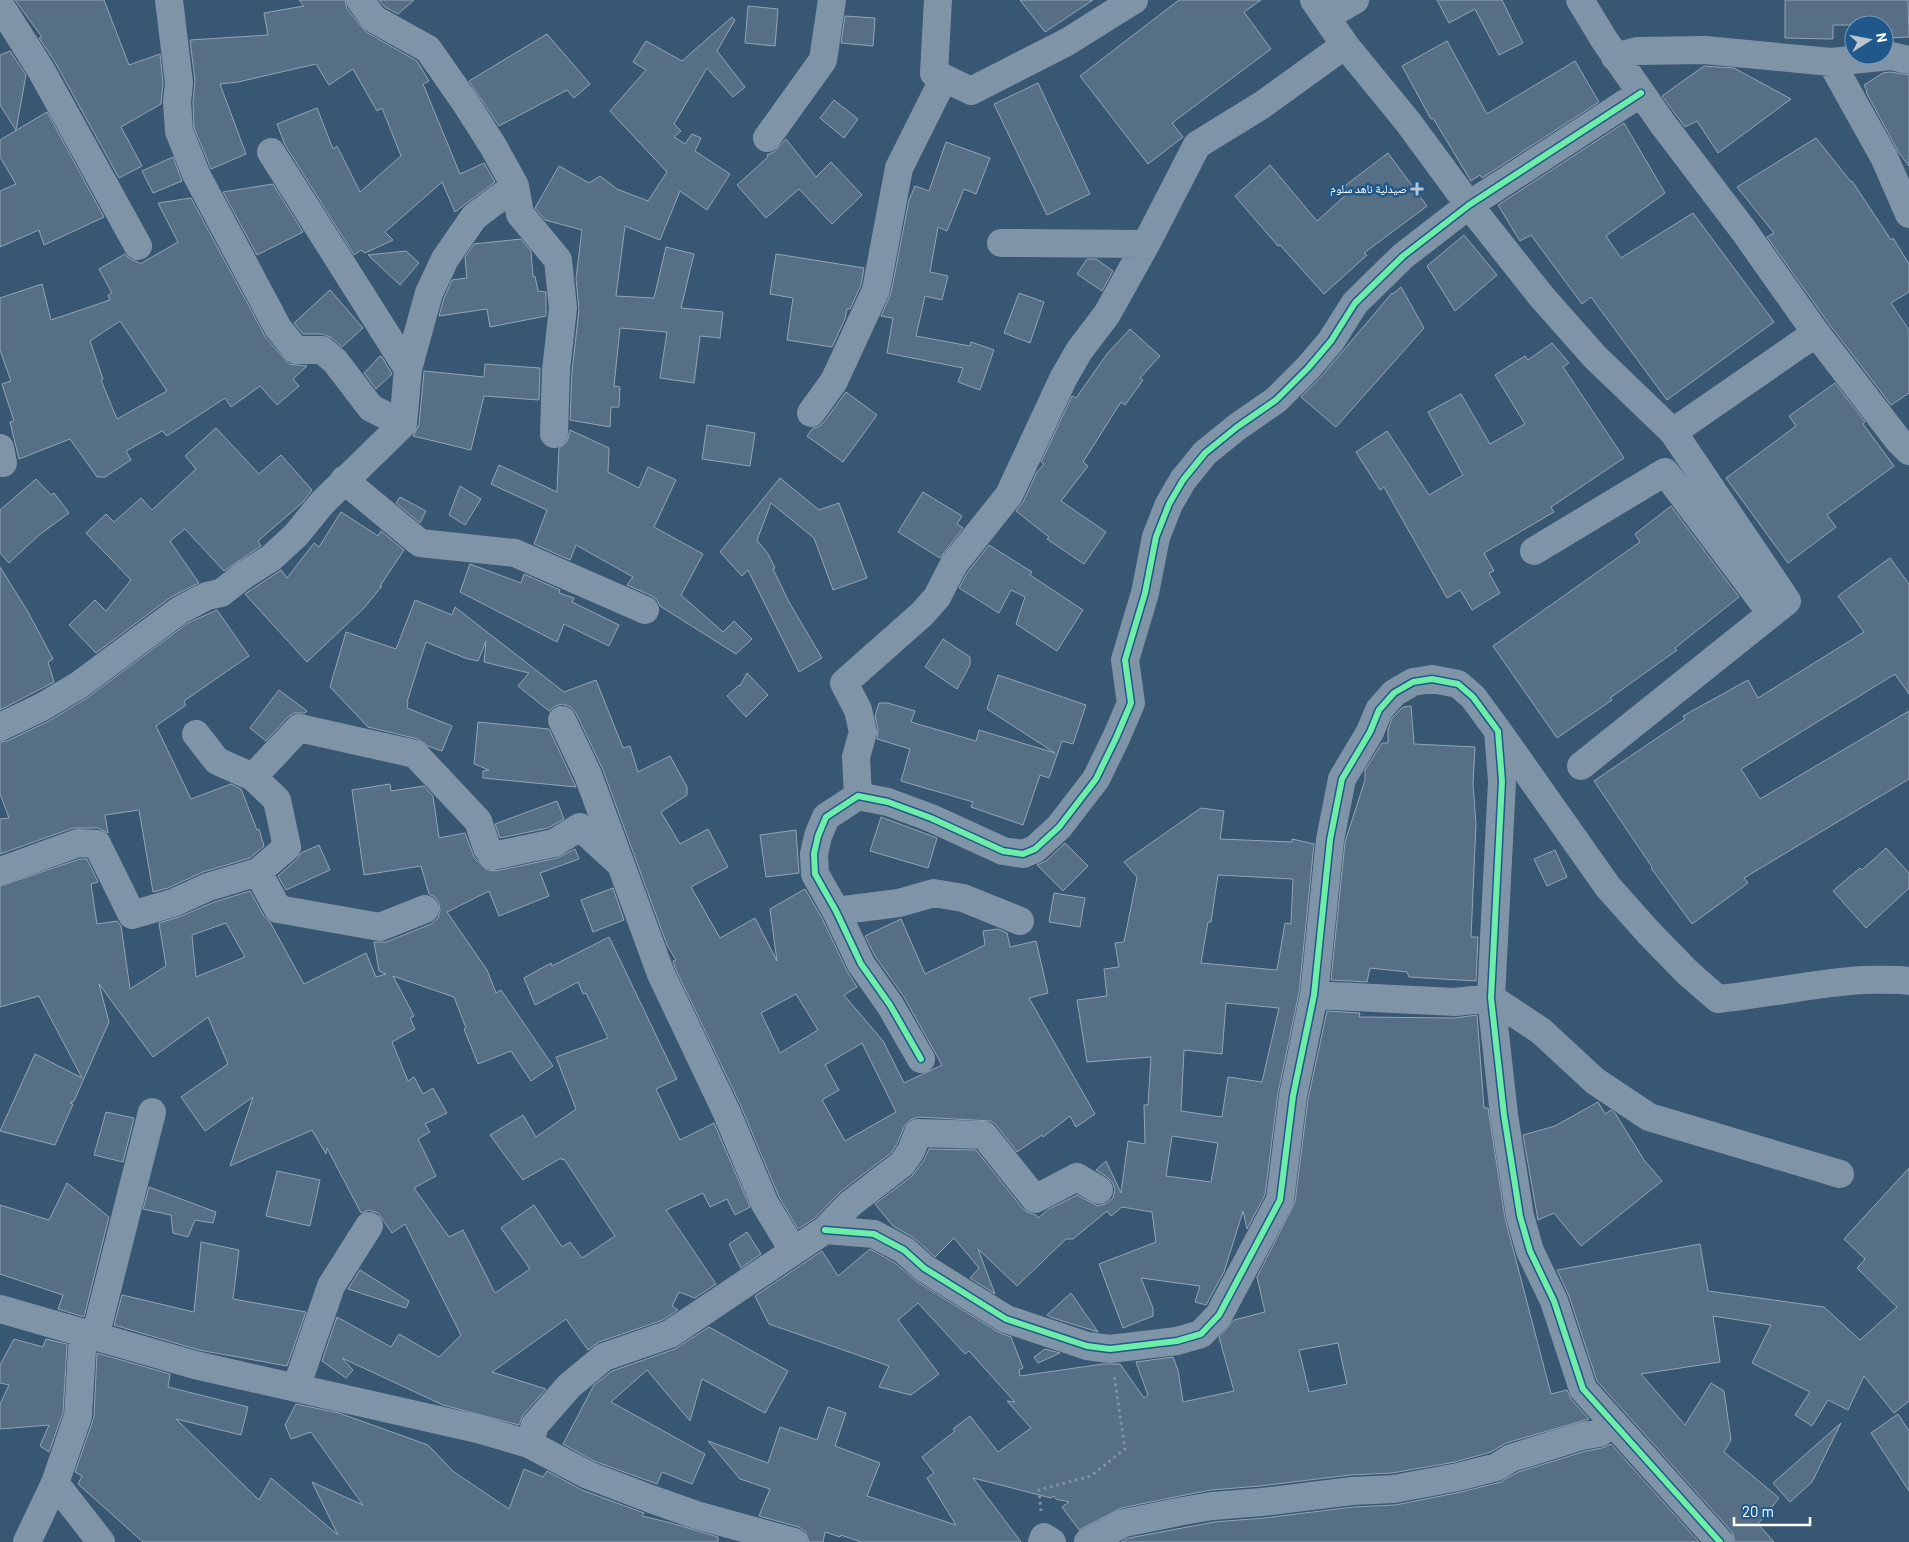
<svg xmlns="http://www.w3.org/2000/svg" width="1909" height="1542" viewBox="0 0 1909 1542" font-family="Barlow,'Noto Naskh Arabic',sans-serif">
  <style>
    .building { fill: #566f84; stroke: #93a5b5; fill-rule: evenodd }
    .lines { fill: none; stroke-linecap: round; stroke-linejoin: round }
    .path { stroke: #7f94a7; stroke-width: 3; stroke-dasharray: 2.5 4; stroke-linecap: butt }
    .minor { stroke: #7f94a7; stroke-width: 28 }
    .cycleway-casing { stroke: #20588b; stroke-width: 9 }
    .cycleway { stroke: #6deda7; stroke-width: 6 }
    .poi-dot { fill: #b9c4ce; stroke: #20588b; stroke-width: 2 }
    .labels { text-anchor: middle; stroke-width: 5; stroke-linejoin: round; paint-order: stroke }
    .poi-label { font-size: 12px; fill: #fff; stroke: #20588b; text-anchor: end }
  </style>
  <rect width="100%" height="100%" fill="#385772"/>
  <path class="building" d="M15 0H104L129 65 160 54 163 83 161 104 121 127 142 166 119 178 55 62 39 38 42 37Z
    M299 0H345L347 9 366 32 417 61 429 81 423 84 460 174 484 163 495 182 455 212 442 182 385 232 393 240 365 253 361 250 354 255 285 145 277 124 317 108 333 149 337 146 360 192 401 156 382 108 377 111 353 69 329 85 316 64 238 82 220 84 246 154 211 169 194 128 193 102 195 81 190 40 268 35 264 13 304 6Z
    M379 0H414L398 14 385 7Z
    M1020 0H1093L1045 32Z
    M1179 0H1261L1244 12 1271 49 1172 123 1183 137 1148 164 1080 76Z
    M1437 0H1502L1523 43 1499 55 1475 9 1449 23Z
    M1785 0H1908L1909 37 1884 38V25H1833V39L1785 38Z
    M748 6 778 9 775 46 745 43Z
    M845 16 875 18 873 46 841 43Z
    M732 17 735 20 717 51 745 87 733 97 707 68 674 124 681 131 674 137 685 144 692 134 701 138 695 151 730 174 707 210 680 191 660 240 625 226 616 296 654 298 666 247 694 254 681 308 723 312 720 338 700 336 694 383 660 378 667 332 620 328 614 386 620 387 619 407H611L610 427 570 420 572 371 579 310 576 278 582 230 545 220 535 208 559 166 589 183 600 176 617 189 648 201 667 172 610 111 646 70 633 62 646 41 682 61Z
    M547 34 590 84 574 98 567 90 499 126 469 81Z
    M1447 41 1487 114 1575 61 1599 102 1482 178 1480 175 1471 181 1433 118 1431 119 1402 66Z
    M10 51 26 75 16 130 0 105V55Z
    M1704 66 1734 68 1791 99 1718 153 1697 121 1685 127 1662 96Z
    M1890 72 1909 75V166L1899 153 1866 92 1867 91 1864 85 1883 73Z
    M1038 83 1090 194 1047 215 994 104Z
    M834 100 858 119 844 138 820 118Z
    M47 112 104 217 44 245 39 230 0 247V191L16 184 0 157V140Z
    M1624 123 1665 193 1606 236 1621 258 1693 213 1774 322 1667 400 1591 297 1582 304 1531 235 1520 241 1498 205Z
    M1816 138 1851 182 1852 181 1891 240 1893 238 1909 264V292L1891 303 1909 330V393L1891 405 1829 324 1767 237 1774 233 1737 187Z
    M786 139 816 177 831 162 862 195 832 224 799 189 766 218 737 185 768 157 767 155 774 152Z
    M946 142 990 158 976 194 964 189 947 231 938 227 930 272 948 276 942 300 925 296 916 336 970 346 971 342 994 350 980 390 958 382 963 368 887 353 893 318 881 316 891 293 909 200 915 186 929 191Z
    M1388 153 1427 206 1364 253 1367 255 1324 294 1280 245 1278 246 1235 196 1270 165 1317 221 1347 194 1342 188Z
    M173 157 182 181 153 193 142 171Z
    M273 184 303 232 257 255 223 192Z
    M191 198 266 338 289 364 307 366 293 379 299 386 277 405 260 386 231 407 225 398 167 436 162 431 126 451 131 460 105 477H97L70 439 19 459 10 422 14 421 2 384 11 381 0 350V298L42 284 51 320 110 300 108 295 112 293 99 269 125 254 130 259 138 262 140 264 178 242 158 203ZM120 321 167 391 117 419 101 380 103 379 90 341Z
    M1464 235 1497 275 1455 311 1427 266Z
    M521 239 531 251 533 277 535 276 538 291 546 292V316L490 327 487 309 439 316 444 298 452 280 467 278 465 257 474 244Z
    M406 251 419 263 400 285 368 255Z
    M776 254 864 268 861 285 850 309H847L845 319 832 347 787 340 793 298 770 294Z
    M1087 259H1096L1113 271 1102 291 1077 274Z
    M1401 287 1424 328 1336 427 1301 397 1320 378 1392 293 1393 294Z
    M330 290 363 328 342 347 332 338 323 334H303L294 323Z
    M1019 293 1044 302 1030 343 1004 333Z
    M1130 329 1160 356 1140 378 1143 380 1125 405 1121 402 1083 462 1088 466 1061 501 1106 532 1084 564 1047 539 1049 537 1016 511 1023 502 1037 472 1044 464 1041 462 1072 396 1076 398 1107 354Z
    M1552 343 1569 363 1563 367 1624 458 1551 507 1554 512 1484 553 1494 571 1489 573 1500 593 1472 610 1460 590 1447 598 1384 487 1380 490 1356 452 1387 431 1429 495 1463 475 1428 412 1461 394 1490 444 1525 424 1495 375 1525 356 1528 360Z
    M380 356 382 357 392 374 376 389 364 373Z
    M485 364 540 368 539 400 484 396 471 450 413 436 419 425 424 371 484 377Z
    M1835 383 1865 422 1863 424 1894 466 1827 515 1836 527 1788 563 1726 478 1796 426 1789 416Z
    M846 392 877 415 843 462 807 436 813 428 818 427 824 422Z
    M707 425 755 433 750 466 702 459Z
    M216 428 259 474 281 455 312 490 303 502 258 541 261 546 224 571 185 529 170 541 199 583 171 597 96 653 69 625 95 600 106 611 131 580 86 533 106 514 114 522 141 498 152 510 196 469 185 456Z
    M570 430 609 448 608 472 639 488 648 467 676 480 654 527 703 554 681 595 723 632 734 621 752 639 736 654 660 606 657 600 652 596 627 585 633 577 576 545 570 560 534 544 547 510 491 484 499 465 557 492 559 448 567 442Z
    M780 478 819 510 839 503 867 578 833 590 814 538 771 503 757 540 768 554 775 568 773 569 789 602 822 658 799 672 748 570 742 576 720 552Z
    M36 479 51 495 54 493 69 513 39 535 9 563 0 553V510Z
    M460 486 481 499 465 525 449 515Z
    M923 492 962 516 957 524 963 528 940 558 898 532Z
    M400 497 426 511 420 523 396 503Z
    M1671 506 1739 597 1675 648 1677 650 1610 698 1612 700 1557 738 1493 646 1640 542 1635 534Z
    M341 512 378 536 381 531 404 550 380 586H382L364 608 307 662 245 594 281 570 287 578 314 543 319 547Z
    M989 545 1032 572 1030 575 1083 610 1057 651 1016 624 1025 597 1011 590 999 613 959 588 967 573Z
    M1890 558 1909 584V694L1895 674 1741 769 1760 799 1909 711V779L1744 878 1748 883 1692 924 1651 868 1652 867 1594 781 1685 719 1683 716 1748 680 1758 698 1864 632 1838 596Z
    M470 564 521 583 524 574 560 590 559 593 574 598 572 602 619 625 609 646 564 624 557 642 460 592Z
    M0 567 28 612 53 659 48 662 54 682 0 710Z
    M415 600 452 615 455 607 564 692 596 680 623 748 630 746 638 772 670 756 687 787V795L661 812 680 844 708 829 728 867 691 887 720 938 755 918 777 961 770 909 805 889 822 918 847 971 857 987 844 995 883 1041 904 1083 942 1065 904 997 875 956 865 936 901 919 925 974 985 945 983 931 998 929 1007 933 1010 947 1036 941 1048 993 1029 998 1095 1114 1076 1127 1070 1116 1043 1137 1042 1135 1017 1152 996 1125 991 1121 918 1117 910 1120 904 1127 897 1144 891 1153 840 1192 815 1218 798 1229 779 1197 740 1104 675 968 673 961 676 960 667 945 603 770 576 713 571 707 563 704 555 706 549 711 518 686 529 673 484 662 486 641 478 661 465 658 426 642 407 702H408L407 708 452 726 442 751 428 746 418 739 368 727 330 687 346 632 396 649ZM796 994 818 1030 780 1053 761 1013ZM862 1043 896 1112 845 1141 822 1100 839 1090 825 1065Z
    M217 610 249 656 184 701 186 705 156 726 191 799 231 784 241 789 257 830 259 829 264 846 250 858 203 872 168 888 153 892 139 810 105 815 108 833 98 828H73L0 854V819L9 818 0 794V742L7 741 49 721 87 698 188 623Z
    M943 639 970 657V665L957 689 925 667Z
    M747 673 768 695 746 717 727 696 739 685 740 686Z
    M998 675 1086 705 1073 744 1062 741 1049 778 1040 775 1023 825 971 807 973 802 901 781 910 749 877 739 878 729 875 716 879 703H888L915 711 911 722 976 741 979 730 1055 753 987 709Z
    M279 690 307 711 305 713H294L288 717 266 741 250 728Z
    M1411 706 1414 744 1475 747 1473 784 1476 824 1471 937H1478L1476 981 1409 977 1407 972 1370 968 1367 982 1331 980 1345 842 1365 780V770L1382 743H1388V730L1392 718 1403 707Z
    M478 722 549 729 576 787 483 778V771L489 770 474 764Z
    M390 784 391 791 424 786 433 796 439 838 465 833 474 857 487 870 496 871 557 858 575 849 579 859 540 873 549 896 499 916 489 891 447 912 487 970 496 993 501 990 553 1066 531 1081 511 1051 478 1064 464 1029 466 1028 454 997 393 976 414 1016 410 1018 415 1029 392 1042 408 1081 414 1077 423 1094 433 1088 447 1113 425 1124 430 1132 418 1139 436 1176 414 1188 449 1237 463 1230 495 1293 530 1269 501 1228 534 1205 562 1247 570 1242 582 1258 615 1236 564 1159 562 1160 561 1158 523 1180 490 1135 523 1115 536 1137 576 1109 556 1057 608 1038 586 993 583 994 578 982 535 1005 524 978 551 963 552 966 609 937 677 1079 656 1089 680 1140 714 1123 750 1207 735 1215 727 1199 710 1207 703 1193 666 1210 716 1284 695 1298 679 1292 672 1306 678 1310 663 1320 599 1342 588 1350 566 1319 492 1372 546 1389 523 1415 519 1425 443 1405 342 1358 353 1370 346 1378 322 1361 337 1317 391 1347 399 1334 439 1357 461 1335 405 1224 392 1233 378 1213 369 1210 361 1213 327 1148 326 1154 312 1130 230 1166 253 1097 205 1131 181 1097 228 1064 208 1017 153 1057 99 984 109 1022 74 1101 70 1103 73 1104 55 1145 0 1131 35 1054 82 1078 39 996 0 1007V886L80 859H87L98 882 91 884 97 924 117 921 121 926 130 989 166 966 159 923 179 917 214 902 250 891 264 916 270 922 304 984 366 953 376 977 386 974 379 971 374 942H386L431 924 438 918 440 911 439 903 435 897 429 894 421 866 364 875 352 790ZM226 923 245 957 196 977 192 935Z
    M557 801 564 819 548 828 500 838 495 824Z
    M1201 808 1224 811 1220 839 1292 842V839L1314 844 1299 993 1278 1093 1265 1195 1247 1229 1243 1211 1224 1272 1206 1305 1195 1302 1200 1286 1141 1278 1153 1308V1316L1123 1328 1099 1264 1156 1242 1152 1212 1122 1207 1111 1216 1107 1211 1073 1239H1066L1017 1286 978 1249 995 1294 970 1278 979 1268 954 1238 935 1257 914 1238 893 1226 875 1204 912 1176 924 1160 929 1149 976 1150 1023 1209 1029 1213 1036 1215 1038 1218 1049 1209 1077 1195 1098 1206 1107 1203 1113 1198 1115 1190 1113 1183 1107 1177 1096 1170 1106 1161 1121 1193 1128 1141 1145 1144 1144 1105H1148L1151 1057 1087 1062 1077 1000 1107 996 1104 969 1119 967 1115 943 1124 942 1137 877 1124 862ZM1218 875 1293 879 1291 924 1285 923 1277 970 1201 963 1208 922H1211ZM1226 1003 1279 1008 1262 1082 1228 1077 1222 1117 1181 1111 1184 1050 1222 1054ZM1172 1136 1218 1143 1211 1182 1166 1176Z
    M881 817 937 838 928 868 870 851Z
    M796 830 799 873 766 877 760 835Z
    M1065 843 1088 866 1063 891 1037 865 1046 861Z
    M319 845 330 870 286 890 278 876 297 859 301 853Z
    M1886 848 1909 873V888L1866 928 1833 891 1860 868 1862 870Z
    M1555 850 1567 877 1547 886 1534 859Z
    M613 888 624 920 593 932 581 900Z
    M1054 893 1085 898 1080 927 1049 922Z
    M1327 1011 1360 1013 1359 1017 1454 1018 1477 1015 1484 1108H1488L1505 1218 1551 1394 1567 1390 1571 1399 1589 1419 1506 1443 1491 1452 1455 1462 1392 1473 1350 1475 1260 1486 1211 1490 1180 1496 1121 1508 1079 1530 1062 1507 1069 1502 1056 1499 1054 1496 1051 1498 973 1478 1021 1542H861L841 1535 840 1537 825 1532 823 1542H809L805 1531 799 1527 759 1516 770 1489 740 1479 708 1441 768 1463 780 1427 817 1440 828 1407 846 1413 835 1446 880 1463 867 1496 956 1525 927 1478 934 1473 922 1457 955 1431 953 1429 970 1416 998 1452 1031 1428 1007 1401 1015 1402 969 1351 965 1354 918 1303 898 1320 939 1374 911 1395 879 1387 889 1366 769 1324 755 1296 822 1251 838 1276 870 1249 895 1263 916 1281 998 1332 1011 1337 1023 1368 1019 1370 1020 1376 1103 1364H1120L1144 1398 1148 1395 1136 1362 1173 1357 1178 1370 1183 1402 1234 1391 1219 1337 1234 1320 1265 1312 1257 1277 1295 1202 1308 1099ZM1338 1343 1347 1384 1309 1392 1299 1350Z
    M1598 1102 1605 1114 1611 1110 1615 1113 1644 1160 1662 1181 1581 1246 1554 1213 1538 1220 1523 1135 1555 1126Z
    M106 1112 134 1118 123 1162 94 1155Z
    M1909 1168V1401L1894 1413 1864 1376 1848 1410 1828 1400 1812 1426 1795 1415 1810 1392 1752 1363 1771 1325 1713 1316 1720 1362 1641 1374 1685 1425 1711 1383 1724 1391 1731 1440 1724 1452 1779 1498 1758 1524 1774 1542H1735L1732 1532 1597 1381 1569 1296 1557 1270 1700 1244 1708 1291 1824 1307 1860 1340 1897 1307 1857 1268 1865 1259 1844 1239Z
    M277 1171 320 1180 310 1226 266 1216Z
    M67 1183 109 1217 84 1317 58 1309 63 1295 0 1274V1205L49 1220Z
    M149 1187 216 1212 213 1223 195 1220 188 1237 173 1233 171 1215 143 1209Z
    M747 1232 761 1254 741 1268 729 1244Z
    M201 1242 239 1250 233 1299 306 1312 287 1366 199 1350 114 1325 122 1295 194 1312Z
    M360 1270 409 1301 406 1308 348 1289Z
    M1071 1293 1098 1332 1050 1317 1047 1315Z
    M709 1327 788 1371 765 1413 702 1379 690 1421 647 1370 611 1402 705 1454 692 1484 662 1472 657 1484 594 1461 563 1444 594 1385 612 1371 675 1349Z
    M14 1339 43 1347 46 1339 67 1344 63 1413 49 1452 40 1446 49 1425 0 1429V1404L9 1385 0 1383V1365Z
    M1045 1349 1060 1353 1038 1363 1034 1357Z
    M97 1353 170 1374 168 1387 248 1407 241 1435 176 1419 259 1500 271 1478 338 1535 312 1482 363 1505 311 1432 291 1439 285 1425 296 1404 339 1413 428 1445 454 1472 509 1509 524 1469 543 1477 547 1471 582 1490 644 1513 642 1516 671 1523 718 1537V1542H143L78 1484 82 1476 75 1472 94 1417Z
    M1898 1414 1909 1431V1491L1871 1433Z
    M1841 1423 1812 1482 1790 1502 1773 1483Z
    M1611 1444 1699 1542H1121L1129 1538 1214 1522 1264 1518 1353 1507 1395 1505 1461 1492 1501 1482 1518 1472 1586 1451 1602 1448Z"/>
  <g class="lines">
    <path class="path" d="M1041 1511 1039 1490 1091 1476 1125 1449 1114 1374"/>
    <path class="minor" d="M169 0 179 83 177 102 179 131 196 174 278 328 296 350H322L335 361 371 408 403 424
      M360 0 374 19 428 49 465 102 493 146 515 186 520 214 558 260 563 308 556 370 554 434
      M938 0 934 73 971 91 1067 42 1134 0
      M1314 0 1345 45 1408 122 1469 205 1541 296 1595 357 1673 432 1787 601 1581 766
      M1580 0 1605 41 1662 123 1744 231 1816 333 1898 440 1909 451
      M0 5 41 70 138 246
      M1326 17 1355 0
      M1615 57 1637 51 1705 50 1831 62 1891 56 1909 60
      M1831 62 1884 157 1909 214
      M767 138 823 60 832 0
      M271 152 408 369
      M1001 243 1146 244
      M811 413 834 381 876 290 899 168 944 78
      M1673 432 1816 333
      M0 448 3 463
      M344 480 420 543 515 553 645 610
      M1534 551 1665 472 1771 613
      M562 720 588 775 661 974 726 1111 765 1204 793 1250
      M0 727 42 707 79 685 180 610 207 596 221 593 244 575 271 558 296 535 322 503 403 424 408 369 429 293 445 259 474 217 515 186
      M1498 731 1608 887 1649 933 1688 973 1718 999C1767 994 1814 983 1863 980 1879 980 1893 979 1909 981
      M196 734 217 761 253 777 277 800 287 847 258 872
      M253 777 299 728 415 754 478 821 487 848 493 856 554 843 580 827 617 861
      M858 796 856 757 863 732 858 710 844 683 922 614 937 597 954 564 1009 495 1063 379 1079 351 1107 314 1146 244 1197 145 1262 105 1345 45
      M0 871 78 843 97 844 132 915 173 903 208 887 258 872 278 909 380 927 425 909
      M836 911 899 903 934 893 963 898 1020 921
      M1314 995 1455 1002 1491 998 1541 1031 1595 1081 1649 1117 1840 1174
      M921 1059 890 1005 861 964 836 911 815 874 814 854 818 836 826 817 858 796 888 802 931 818 1003 851 1023 854 1035 849 1059 827 1096 779 1116 738 1131 703 1125 660 1145 593 1156 537 1169 504 1183 480 1205 453 1237 427 1276 400 1308 368 1331 341 1355 303 1403 256 1469 205 1641 93
      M825 1230 874 1234 904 1250 924 1268 1006 1319 1087 1346 1110 1349 1177 1341 1201 1334 1219 1315 1280 1200 1293 1096 1314 995 1330 840 1342 779 1370 732 1379 710 1394 693 1413 682 1432 679 1458 684 1473 697 1498 731 1502 781 1491 998 1504 1115 1520 1216 1530 1251 1554 1301 1583 1389 1720 1542
      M0 1309 195 1365 478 1429 529 1444 588 1475 651 1499 696 1515 794 1542
      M95 1337 152 1112
      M296 1388 331 1286 369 1226
      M529 1444 535 1425 569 1386 604 1357 670 1334 825 1230 850 1204 902 1164 911 1151 918 1133 984 1135 1035 1199 1077 1177 1099 1190
      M55 1483 101 1542
      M27 1542 55 1483 78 1416 83 1333
      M1042 1542 1044 1537 1052 1542
      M1088 1542 1124 1523 1183 1511 1212 1506 1262 1502 1352 1491 1394 1489 1458 1477 1497 1467 1511 1458 1582 1436 1599 1433 1613 1423"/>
    <defs>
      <path id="cycleway" d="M921 1059 890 1005 861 964 836 911 815 874 814 854 818 836 826 817 858 796 888 802 931 818 1003 851 1023 854 1035 849 1059 827 1096 779 1116 738 1131 703 1125 660 1145 593 1156 537 1169 504 1183 480 1205 453 1237 427 1276 400 1308 368 1331 341 1355 303 1403 256 1469 205 1641 93
        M825 1230 874 1234 904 1250 924 1268 1006 1319 1087 1346 1110 1349 1177 1341 1201 1334 1219 1315 1280 1200 1293 1096 1314 995 1330 840 1342 779 1370 732 1379 710 1394 693 1413 682 1432 679 1458 684 1473 697 1498 731 1502 781 1491 998 1504 1115 1520 1216 1530 1251 1554 1301 1583 1389 1720 1542"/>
    </defs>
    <use href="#cycleway" class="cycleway-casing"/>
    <use href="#cycleway" class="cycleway"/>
  </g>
  <path class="poi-dot" d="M1414.5 181.5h5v5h5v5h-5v5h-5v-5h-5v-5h5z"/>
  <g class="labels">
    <g class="poi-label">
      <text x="1407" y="193">صيدلية ناهد سلوم</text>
    </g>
  </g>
  <g transform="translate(1869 40) rotate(79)"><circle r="24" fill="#20588b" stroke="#799bb9"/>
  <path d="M0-4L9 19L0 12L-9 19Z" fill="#b9c4ce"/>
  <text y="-8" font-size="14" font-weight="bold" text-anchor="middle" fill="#ffffff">N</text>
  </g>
  <path d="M1734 1517v8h76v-8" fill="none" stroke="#ffffff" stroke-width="2.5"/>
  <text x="1742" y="1517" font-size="15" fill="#ffffff" stroke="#20588b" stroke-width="4" paint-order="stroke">20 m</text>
</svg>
